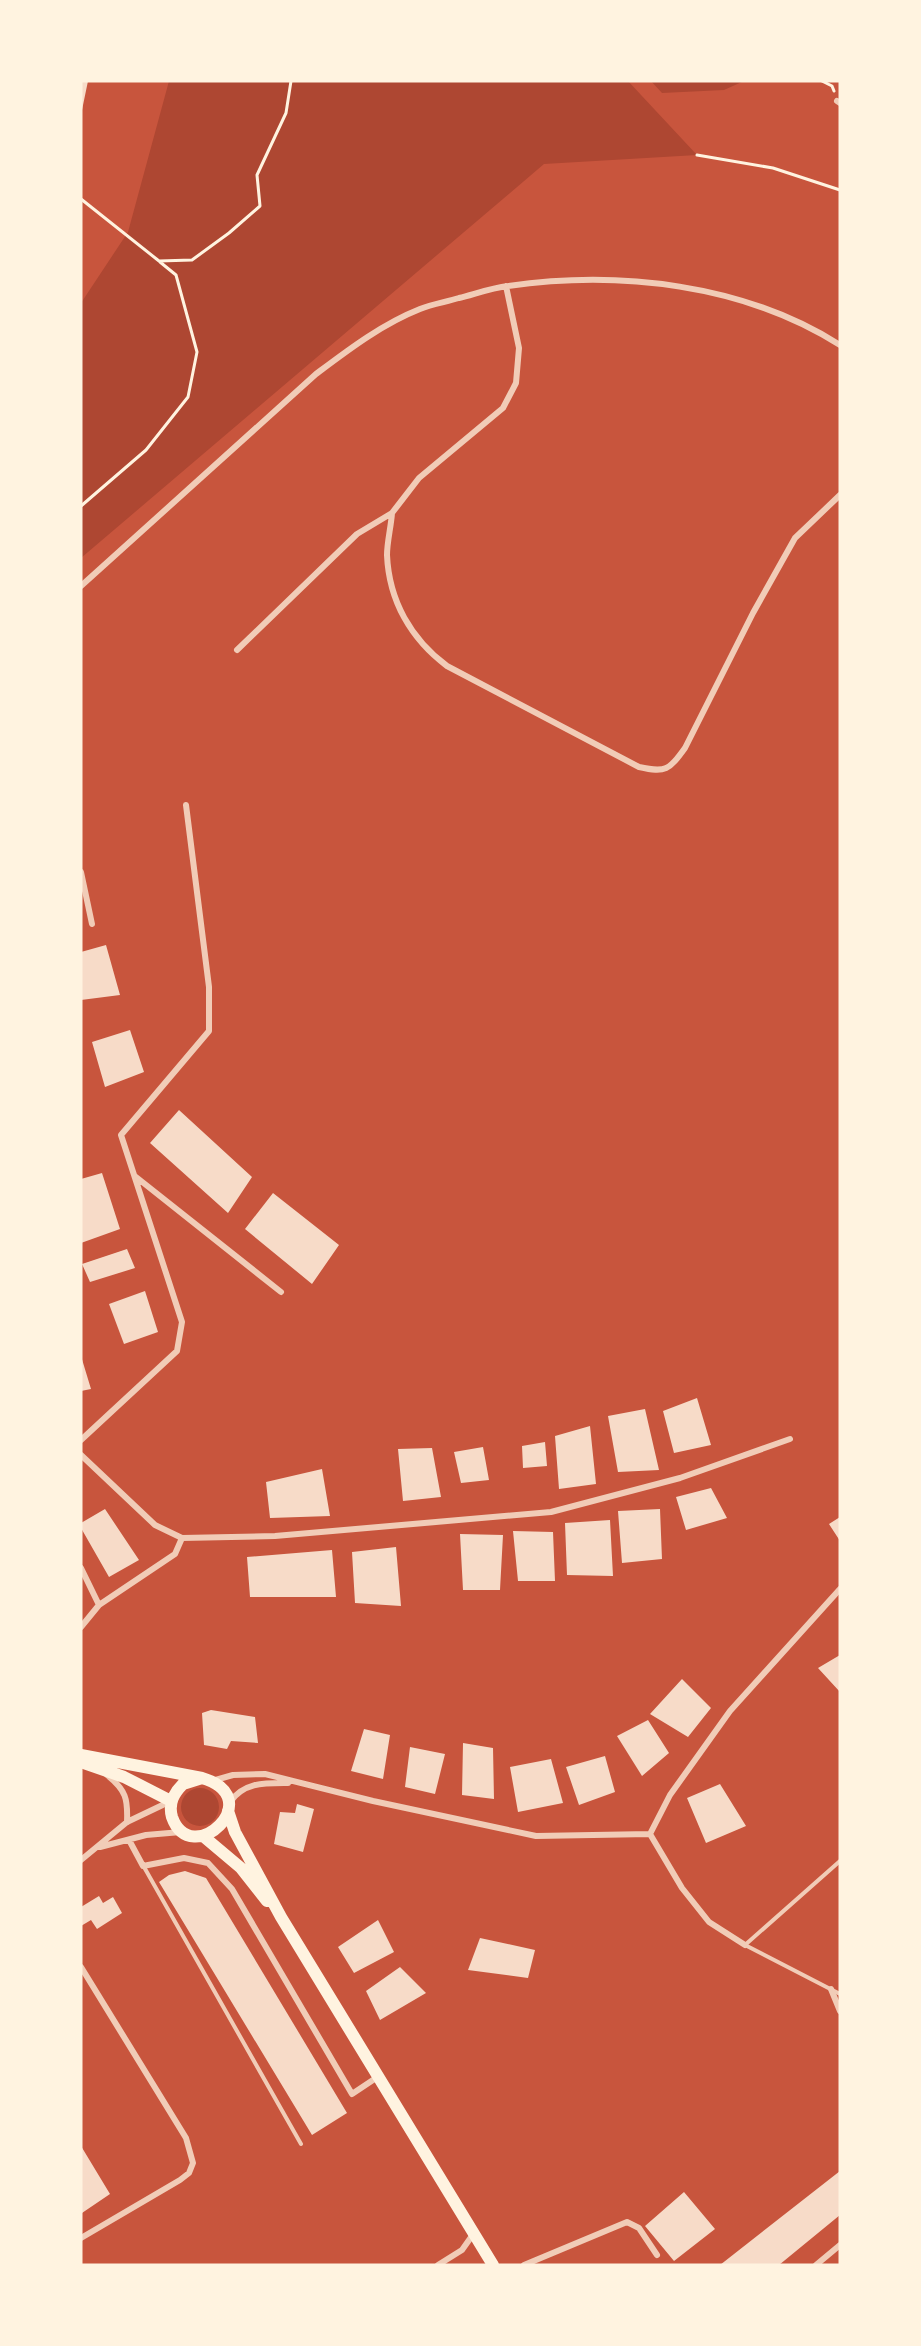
<svg xmlns="http://www.w3.org/2000/svg" width="921" height="2346" viewBox="0 0 921 2346" font-family="'PT Sans Narrow',sans-serif">
  <style>
    .green { fill: #ae4732 }
    .building { fill: #f7dbc8 }
    .lines { fill: none; stroke-linecap: round; stroke-linejoin: round }
    .path { stroke: #fff3e0; stroke-width: 3 }
    .service { stroke: #f1ccb7; stroke-width: 4 }
    .minor { stroke: #f1ccb7; stroke-width: 6 }
    .secondary { stroke: #fff3e0; stroke-width: 12 }
  </style>
  <rect width="100%" height="100%" fill="#c8553d"/>
  <path class="green" d="M169 81H628L697 155 544 164 81 558V303L128 232Z
    M651 81H744L724 90 662 93Z
    M181 1807a19 19 0 1 1 38 0a19 19 0 1 1-38 0Z"/>
  <path class="building" d="M81 81H88L82 110H81Z
    M106 945 120 995 81 1000V952Z
    M130 1030 144 1072 105 1087 92 1042Z
    M179 1110 252 1177 228 1213 150 1143Z
    M102 1173 120 1229 81 1243V1179Z
    M273 1193 339 1245 312 1284 245 1229Z
    M127 1249 135 1268 90 1282 82 1264Z
    M145 1291 158 1332 124 1344 109 1304Z
    M81 1356 91 1389 81 1391Z
    M697 1398 711 1445 674 1453 663 1411Z
    M645 1409 659 1470 618 1472 608 1416Z
    M590 1426 596 1484 559 1489 555 1436Z
    M545 1442 547 1466 523 1468 522 1446Z
    M483 1447 489 1480 461 1483 454 1452Z
    M432 1448 441 1497 403 1501 398 1449Z
    M322 1469 330 1516 270 1518 266 1482Z
    M711 1488 727 1518 686 1530 676 1497Z
    M105 1509 139 1560 109 1577 81 1528V1523Z
    M660 1509 662 1559 622 1563 618 1511Z
    M840 1517V1541L829 1524Z
    M610 1520 613 1576 567 1575 565 1523Z
    M513 1531 553 1532 555 1581H518Z
    M460 1534 503 1535 500 1590H463Z
    M396 1547 401 1606 355 1603 352 1552Z
    M332 1550 336 1597H250L247 1557Z
    M840 1655V1692L818 1668Z
    M682 1679 711 1708 688 1737 650 1714Z
    M211 1710 255 1717 258 1743 231 1741 227 1749 204 1745 202 1713Z
    M648 1720 669 1753 642 1776 617 1736Z
    M364 1729 390 1735 383 1779 351 1771Z
    M463 1743 493 1748 494 1799 462 1795Z
    M410 1747 445 1754 435 1794 405 1787Z
    M605 1756 615 1792 579 1805 566 1767Z
    M551 1759 563 1803 518 1812 510 1767Z
    M720 1784 746 1826 706 1843 687 1798Z
    M297 1804 314 1809 303 1852 274 1844 280 1812 295 1813Z
    M185 1871 206 1878 347 2113 312 2135 159 1882 169 1875Z
    M99 1896 103 1903 113 1897 122 1913 97 1929 91 1920 81 1926V1907Z
    M378 1920 394 1952 354 1973 338 1947Z
    M480 1938 535 1950 528 1978 468 1970Z
    M400 1967 426 1993 380 2020 366 1991Z
    M81 2146 110 2194 82 2213 81 2212Z
    M840 2171V2215L779 2265H720Z
    M684 2192 715 2229 674 2261 645 2226Z"/>
  <g class="lines">
    <path class="path" d="M822 81 832 86 834 91
      M697 155 773 168 840 190
      M81 199 159 261 192 260 229 233 260 206 257 175 286 113 291 81
      M81 506 146 450 188 397 197 352 176 275 160 262"/>
    <path class="service" d="M840 1861 745 1945 840 1994
      M144 1867 301 2144"/>
    <path class="minor" d="M837 101 840 103
      M392 513C391 527 387 542 387 555 389 601 411 639 447 666L639 767C666 773 669 770 685 748L753 613 795 538 840 495
      M81 586 316 374C348 350 382 324 420 309 432 304 446 302 459 298 475 294 491 288 508 286 619 270 744 284 840 345
      M237 650 357 534 392 513 419 478 503 408 516 383 519 348 506 286
      M81 872 92 924
      M136 1177 281 1292
      M81 1440 177 1351 182 1322 121 1135 209 1031V987L186 805
      M81 1455 155 1525 182 1538 275 1536 551 1512 680 1478 790 1439
      M81 1568 99 1605
      M81 1627 99 1605 175 1554 182 1538
      M107 1775C126 1790 128 1799 127 1822
      M212 1781 233 1775 265 1774 373 1801 536 1836 650 1834
      M230 1802C244 1782 264 1783 288 1783
      M650 1834 670 1795 730 1711 840 1589
      M650 1834 682 1888 709 1922 745 1945
      M129 1840 143 1866 184 1858 208 1863 232 1889 352 2094 379 2076
      M100 1847 146 1835 181 1832
      M81 1860 127 1822 171 1801
      M81 1967 186 2138 193 2163 189 2173 180 2180 81 2238
      M831 1989 840 2011
      M438 2265 462 2250 474 2233
      M524 2265 627 2222 639 2228 657 2255
      M816 2265 840 2245"/>
    <path class="secondary" d="M81 1755 202 1778C270 1798 191 1871 172 1817 168 1803 174 1793 183 1784L202 1778
      M81 1762 124 1777 171 1801
      M228 1811 235 1832 281 1917 493 2265
      M203 1836 241 1868 267 1901"/>
  </g>
  <rect width="921" height="2346" fill="none" stroke="#fff3e0" stroke-width="165"/>
</svg>
